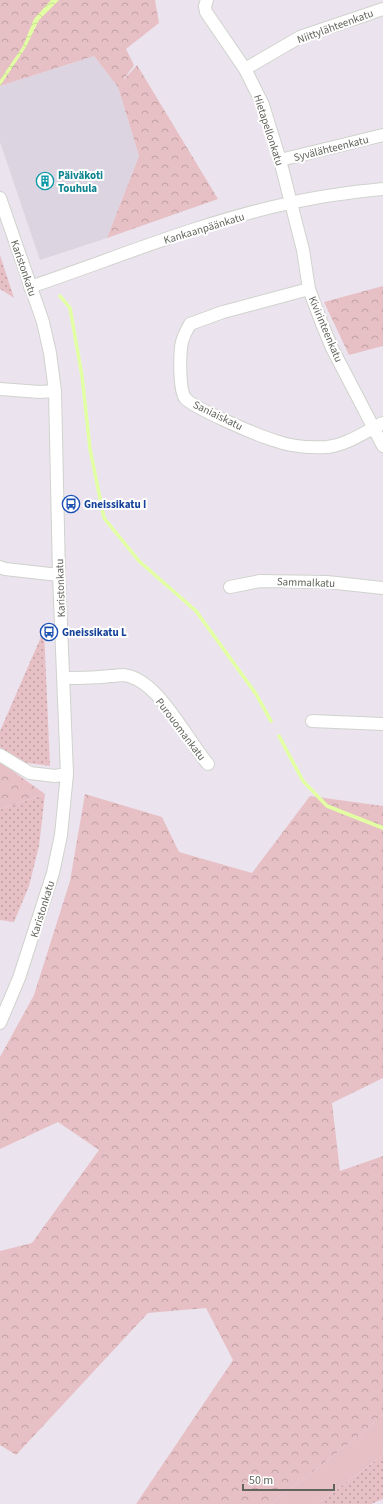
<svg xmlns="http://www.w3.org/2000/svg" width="383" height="1504" viewBox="0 0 383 1504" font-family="'Source Sans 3',sans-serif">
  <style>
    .education { fill: #dcd5e1 }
    .grass { fill: url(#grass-dots) }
    .forest { fill: url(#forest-crowns) }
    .garden { fill: #e7c0c5 }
    .water { fill: url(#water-waves) }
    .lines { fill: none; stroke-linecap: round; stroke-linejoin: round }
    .stream { stroke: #e3ffa4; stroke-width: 3.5 }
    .minor-casing { stroke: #d0d3cc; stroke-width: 14 }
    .minor { stroke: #fff; stroke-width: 12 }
    .labels { text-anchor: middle; stroke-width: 4; stroke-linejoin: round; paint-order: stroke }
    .street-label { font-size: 11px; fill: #61655c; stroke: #fff }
    .culture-label { font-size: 11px; font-weight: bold; fill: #0d838f; stroke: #fff; text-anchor: start }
    .transit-label { font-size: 11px; font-weight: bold; fill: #164399; stroke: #fff; text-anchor: start }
  </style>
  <defs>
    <pattern id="grass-dots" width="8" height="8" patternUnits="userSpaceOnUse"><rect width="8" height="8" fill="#e7c0c5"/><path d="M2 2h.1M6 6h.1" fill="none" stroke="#bfa0a3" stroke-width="1.8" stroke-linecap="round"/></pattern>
    <pattern id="forest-crowns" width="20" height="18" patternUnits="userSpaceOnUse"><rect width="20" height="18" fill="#e7c0c5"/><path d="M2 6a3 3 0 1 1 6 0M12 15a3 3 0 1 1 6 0" fill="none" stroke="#bfa0a3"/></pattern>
    <pattern id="water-waves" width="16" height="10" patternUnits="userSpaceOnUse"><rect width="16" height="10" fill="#e3ffa4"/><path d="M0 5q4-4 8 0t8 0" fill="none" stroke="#c5dd90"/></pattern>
  </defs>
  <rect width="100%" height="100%" fill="#ebe4ef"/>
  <path class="education" d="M94 56 118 87 139 156 107 238 40 260 0 142V86Z"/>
  <path class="grass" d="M0 255 14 298 0 289Z
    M44 630 50 766 21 762 0 747V731Z
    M45 794 39 846 29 886 14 922 0 920V809Z
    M383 1455V1499L371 1504H317Z"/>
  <path class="forest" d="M0 0H155L159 23 126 49 134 65 122 82 137 65 218 199 107 238 139 156 118 87 94 56 0 86Z
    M383 286V346L349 355 324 302Z
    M0 762 45 794 0 809Z
    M85 794 162 817 179 852 252 873 310 796 383 806V1078L332 1103 340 1171 383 1156V1414L360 1435 271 1504H136L233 1360 206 1308 148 1313 16 1455 0 1445V1251L32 1243 99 1150 58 1122 0 1149V1057L34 995 70 881Z"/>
  <path class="garden" d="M383 1414V1455L317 1504H271L360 1435Z"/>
  <path class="water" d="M51 0H59L39 20 26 47 0 86V80L23 46 34 19Z"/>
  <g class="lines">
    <path class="stream" d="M60 296 70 308 82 376 90 449 104 518 139 561 196 611 256 694 271 721
      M279 736 303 781 327 806 383 828"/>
    <defs>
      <path id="minor" d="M207 0 205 6 206 12 245 69 263 105 280 160 303 250 309 289 322 324 332 348 383 446
        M245 69 300 37 383 9
        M280 160 383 135
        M0 198 43 322 50 353 55 391 59 575 67 774 61 835 53 873 19 978 0 1023
        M30 287C116 258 201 222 290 203 321 196 352 192 383 189
        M309 289 223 312 190 324C186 331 182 338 181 347 180 357 179 389 185 398 193 408 257 435 273 440 289 446 310 448 327 447 347 445 366 431 383 423
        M0 389 40 392 55 391
        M0 567 5 569 59 575
        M230 587 260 581 327 582 383 588
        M64 678C80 678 95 678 110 676 115 676 119 675 123 675 158 678 186 739 208 764
        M312 721 383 724
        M0 755 30 773 55 776 67 774"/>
    </defs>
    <use href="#minor" class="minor-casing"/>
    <use href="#minor" class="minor"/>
  </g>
  <defs>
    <symbol id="building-ring" viewBox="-11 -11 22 22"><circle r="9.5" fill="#fff" stroke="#0f9aa8" stroke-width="1.5"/><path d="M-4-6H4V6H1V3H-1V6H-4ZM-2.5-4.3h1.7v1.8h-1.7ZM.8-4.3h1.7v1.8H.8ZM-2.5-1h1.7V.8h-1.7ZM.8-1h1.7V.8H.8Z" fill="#0f9aa8"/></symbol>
    <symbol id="bus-ring" viewBox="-11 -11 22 22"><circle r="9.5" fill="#fff" stroke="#1a4fb4" stroke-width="1.5"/><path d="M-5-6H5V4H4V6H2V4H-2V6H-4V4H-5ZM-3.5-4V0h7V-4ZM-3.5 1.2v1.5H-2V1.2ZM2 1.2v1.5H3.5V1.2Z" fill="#1a4fb4"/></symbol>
  </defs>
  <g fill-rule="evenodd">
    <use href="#building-ring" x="35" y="171" width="20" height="20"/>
    <use href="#bus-ring" x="61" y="494" width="20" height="20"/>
    <use href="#bus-ring" x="39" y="622" width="20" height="20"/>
  </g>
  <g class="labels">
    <g class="street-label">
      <text transform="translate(335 26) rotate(-20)" y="4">Niittylähteenkatu</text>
      <text transform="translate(269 130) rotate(72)" y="4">Hietapellonkatu</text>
      <text transform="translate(331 148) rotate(-14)" y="4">Syvälähteenkatu</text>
      <text transform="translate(204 228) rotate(-17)" y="4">Kankaanpäänkatu</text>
      <text transform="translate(24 268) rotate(71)" y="4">Karistonkatu</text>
      <text transform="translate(326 329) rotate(67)" y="4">Kivirinteenkatu</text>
      <text transform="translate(218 415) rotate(26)" y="4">Saniaiskatu</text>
      <text transform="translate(306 582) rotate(2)" y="4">Sammalkatu</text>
      <text transform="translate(60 588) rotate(-92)" y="4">Karistonkatu</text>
      <text transform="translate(181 729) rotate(53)" y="4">Purouomankatu</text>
      <text transform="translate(42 909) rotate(-73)" y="4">Karistonkatu</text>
    </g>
    <g class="culture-label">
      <text x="58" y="179">Päiväkoti<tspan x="58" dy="13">Touhula</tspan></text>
    </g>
    <g class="transit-label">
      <text x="84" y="508">Gneissikatu I</text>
      <text x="62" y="636">Gneissikatu L</text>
    </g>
  </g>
  <path d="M243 1484v6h91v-6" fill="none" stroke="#61655c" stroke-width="2"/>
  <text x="249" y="1484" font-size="12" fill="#61655c" stroke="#ffffff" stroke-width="3" paint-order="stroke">50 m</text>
</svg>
